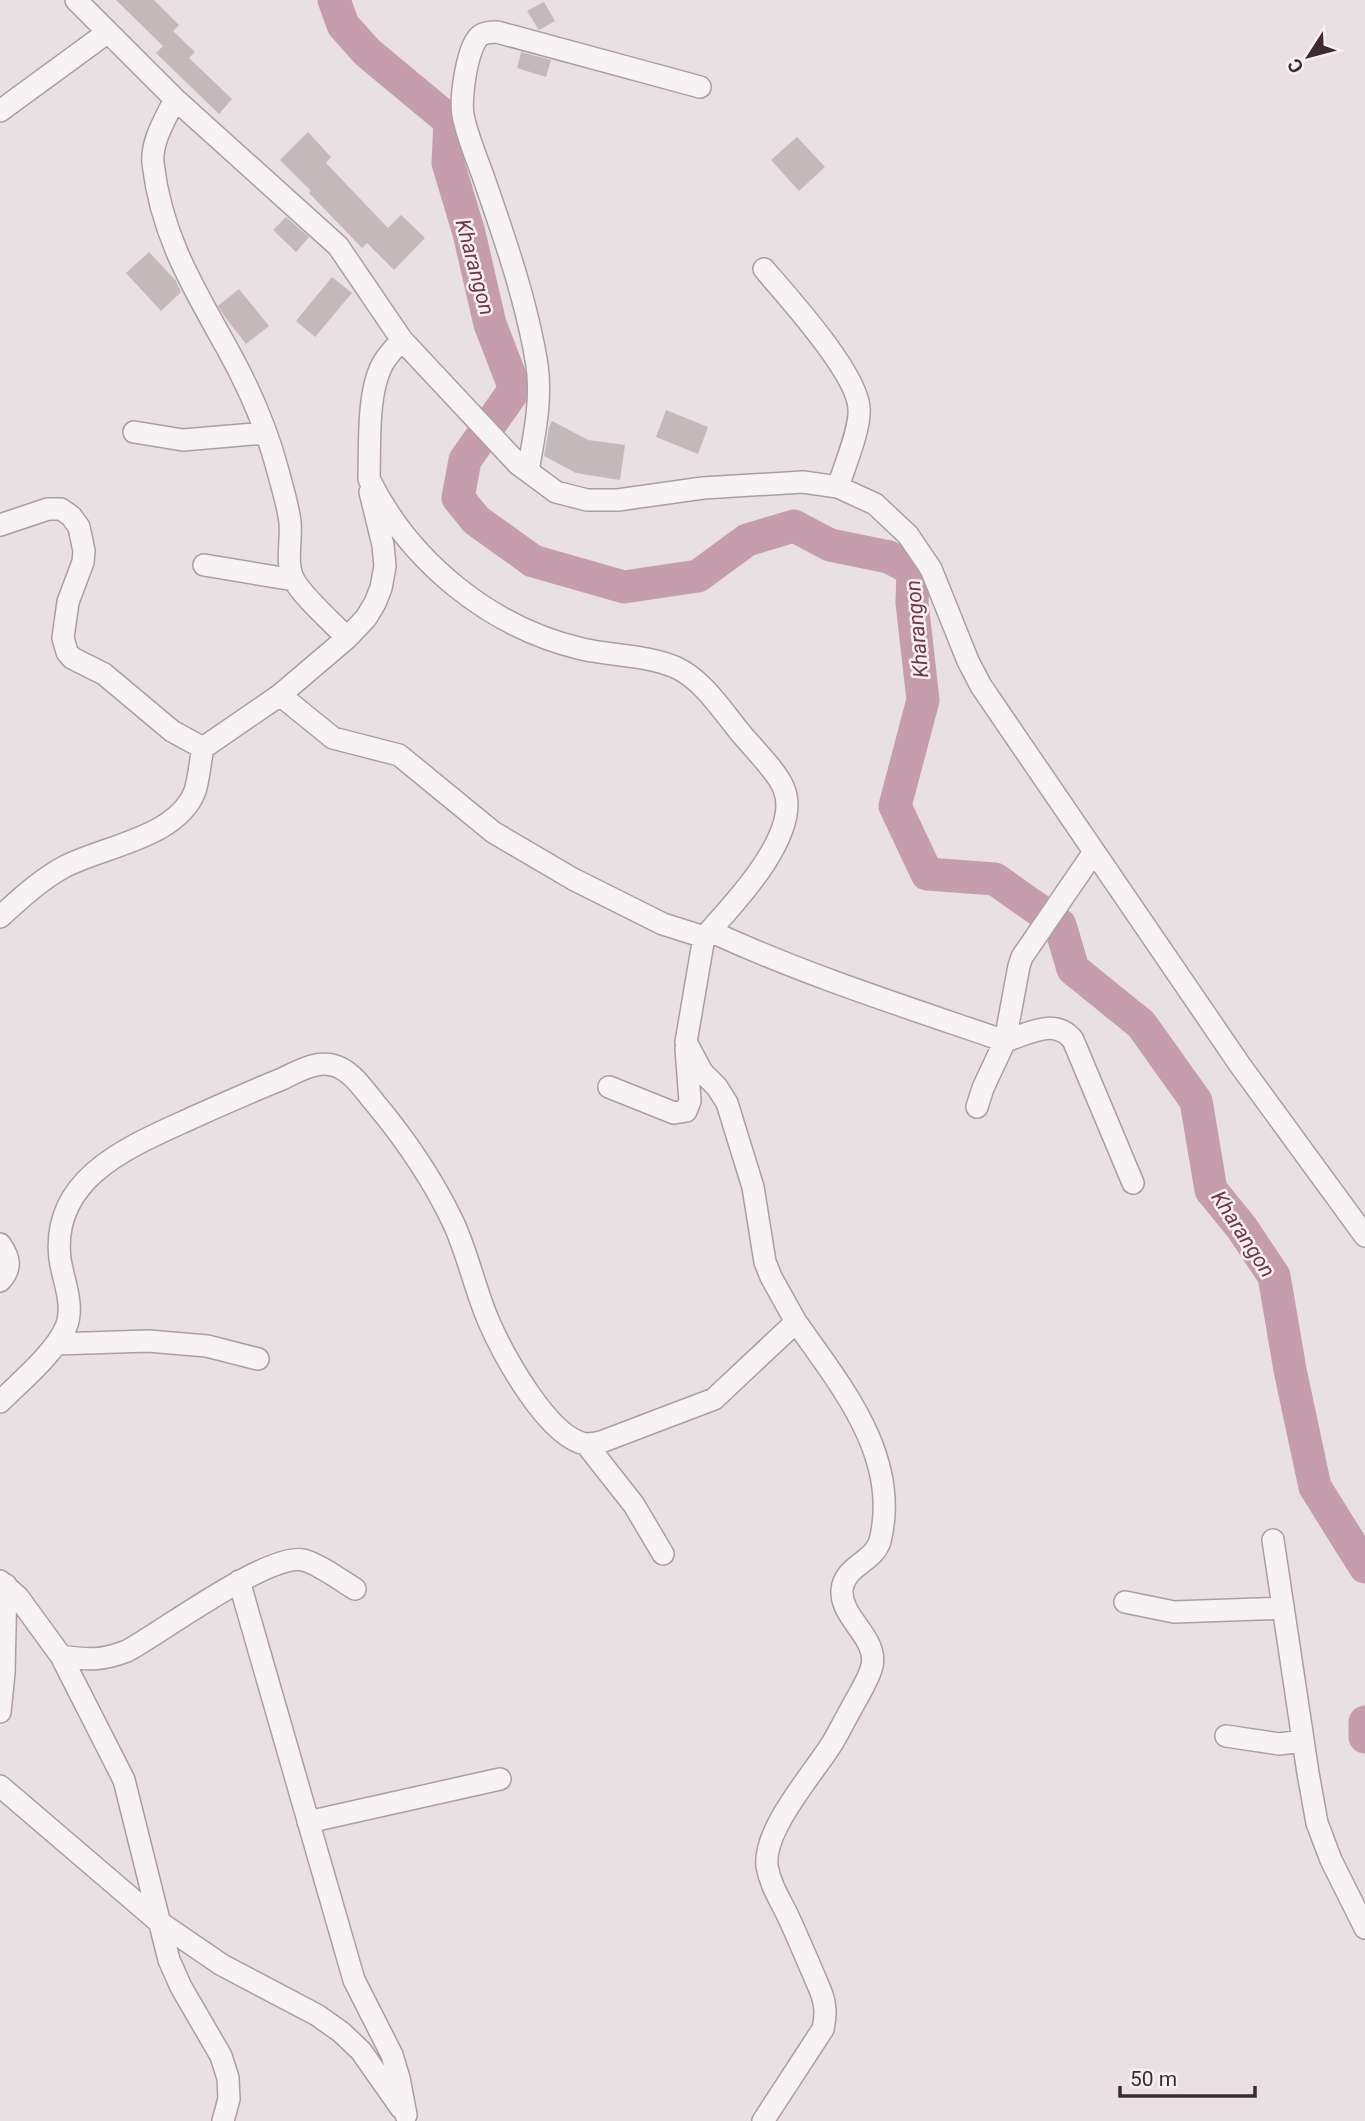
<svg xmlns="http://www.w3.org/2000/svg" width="1365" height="2121" viewBox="0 0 1365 2121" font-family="Roboto,sans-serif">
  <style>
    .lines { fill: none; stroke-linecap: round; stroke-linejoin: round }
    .river { stroke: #c69dac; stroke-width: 33 }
    .building { fill: #c5b8bb }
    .minor-casing { stroke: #ab9ea2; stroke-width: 24 }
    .minor { stroke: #f7f2f3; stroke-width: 21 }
    .labels { text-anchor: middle; stroke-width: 5; stroke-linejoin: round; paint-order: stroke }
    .water-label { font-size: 21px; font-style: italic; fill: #703649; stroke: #f6eff1 }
  </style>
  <rect width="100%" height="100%" fill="#e8e0e2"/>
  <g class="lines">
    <path class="river" d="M334 0 343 25 367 52 450 121 448 163 469 233 490 324 515 389 465 460 458 498 476 520 533 561 624 587 698 576 747 540 794 526 830 545 889 557 913 570 912 603 923 700 895 806 927 874 995 879 1060 925 1073 969 1141 1024 1196 1101 1211 1190 1242 1228 1274 1276 1290 1370 1315 1487 1365 1567
      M1365 1722V1737"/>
  </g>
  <path class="building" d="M116 0H154L179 25 173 31 195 52 189 58 232 99 219 114 156 53 163 46Z
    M544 2 555 21 539 30 527 11Z
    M521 52 551 60 546 77 517 68Z
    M308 132 331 157 326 163 388 228 401 215 425 238 394 270 367 243 362 248 309 193 311 191 280 160Z
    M797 137 825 167 799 191 771 160Z
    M286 217 309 237 296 252 273 230Z
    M149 252 176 281 181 292 161 311 126 273Z
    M332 277 352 293 315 337 296 321Z
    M239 289 269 326 246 344 225 317 218 306Z
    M666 410 708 427 698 454 656 437Z
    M552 421 588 440 625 445 620 480 576 473 544 456 549 427Z"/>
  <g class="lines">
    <defs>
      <path id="minor" d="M76 0 175 99 338 246 402 340 518 464 556 492 587 500H618L703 488 803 482 838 487 875 504 908 535 931 569 968 661 981 686 1240 1065 1365 1236
        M175 99C166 118 151 141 153 163 161 235 193 287 227 348 248 386 267 429 278 471 282 487 288 505 290 522 292 540 285 564 294 580 303 597 333 623 347 638
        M0 111 108 32
        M764 269C788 297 857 373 859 408 861 428 844 467 838 487
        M134 432 183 440 265 433
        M528 471C534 436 542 401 537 365 527 302 504 236 483 176 476 156 467 136 463 115 460 99 467 44 481 35 486 32 492 32 497 32L700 87
        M0 525 48 509H61L71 516 79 527 84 551 83 562 68 602 63 638 67 652 72 658 104 674 172 731 203 748
        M204 565 294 580
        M280 695 333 738 399 755 493 832 573 879 663 924 704 937C732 906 802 834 784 789 778 772 751 746 739 731 721 709 702 679 675 667 646 655 613 656 582 649 491 628 410 562 369 479 370 446 367 394 382 365 387 355 395 348 402 340
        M0 917C20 899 40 880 64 867 104 846 177 838 195 791 199 778 200 762 203 748L280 695 347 638 366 618 375 603 381 588 385 566 383 545 370 492
        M710 931C805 975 906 1007 1005 1041L1019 966 1022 957 1094 852
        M609 1087 674 1113 686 1111 690 1101 686 1048
        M977 1107 983 1088 1005 1041C1028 1034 1055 1017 1073 1040L1133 1183
        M0 1244C10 1258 12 1268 0 1281
        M56 1344 148 1341 207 1346 258 1359
        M0 1402C20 1382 56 1352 66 1327 75 1306 63 1280 60 1259 50 1176 133 1145 194 1117 223 1104 252 1091 282 1079 292 1074 305 1067 316 1065 320 1064 328 1064 332 1065 351 1069 363 1089 375 1103 405 1139 433 1180 453 1222 468 1254 475 1290 489 1322 503 1354 548 1438 586 1444 590 1444 597 1443 601 1442L714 1399 796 1322 771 1277 765 1262 753 1187 727 1103 717 1087 702 1072 686 1042 704 937
        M586 1444 634 1505 663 1554
        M1273 1540 1308 1773 1317 1823 1331 1860 1365 1928
        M0 1581 18 1597 61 1656 124 1780 169 1960 181 1987 221 2056 228 2078 229 2099 223 2121
        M239 1581 354 1980 392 2055 399 2078 406 2115
        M1125 1602 1174 1612 1283 1608
        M61 1656C88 1660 101 1661 127 1651 162 1632 268 1553 303 1560 317 1563 342 1581 355 1589
        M0 1712 4 1673 6 1585
        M1226 1736 1279 1744 1303 1741
        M0 1786 159 1922 222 1965 317 2015 341 2032 361 2051 401 2108
        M308 1822 500 1779
        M763 2121 823 2029C826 2015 826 2005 821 1992 810 1966 799 1940 787 1914 779 1898 770 1884 767 1866 763 1829 814 1773 833 1742 841 1728 848 1714 856 1700 862 1689 869 1678 872 1666 878 1637 840 1618 842 1590 844 1566 874 1562 880 1541 901 1457 841 1386 796 1322"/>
    </defs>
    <use href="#minor" class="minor-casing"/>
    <use href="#minor" class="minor"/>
  </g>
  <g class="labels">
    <g class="water-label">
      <text transform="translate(475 267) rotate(75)" y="7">Kharangon</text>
      <text transform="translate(917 629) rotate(-95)" y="7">Kharangon</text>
      <text transform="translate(1243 1234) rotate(57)" y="7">Kharangon</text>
    </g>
  </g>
  <g transform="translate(1309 56) rotate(234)" stroke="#f6eff1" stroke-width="5" paint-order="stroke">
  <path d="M0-5L12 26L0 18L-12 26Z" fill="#3e2a2f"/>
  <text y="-10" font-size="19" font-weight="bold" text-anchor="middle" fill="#3e2a2f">С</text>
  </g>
  <path d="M1120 2086v10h135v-10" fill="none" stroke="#3e2a2f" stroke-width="3.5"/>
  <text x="1130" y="2086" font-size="21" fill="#3e2a2f" stroke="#f6eff1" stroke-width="5" paint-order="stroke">50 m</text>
</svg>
